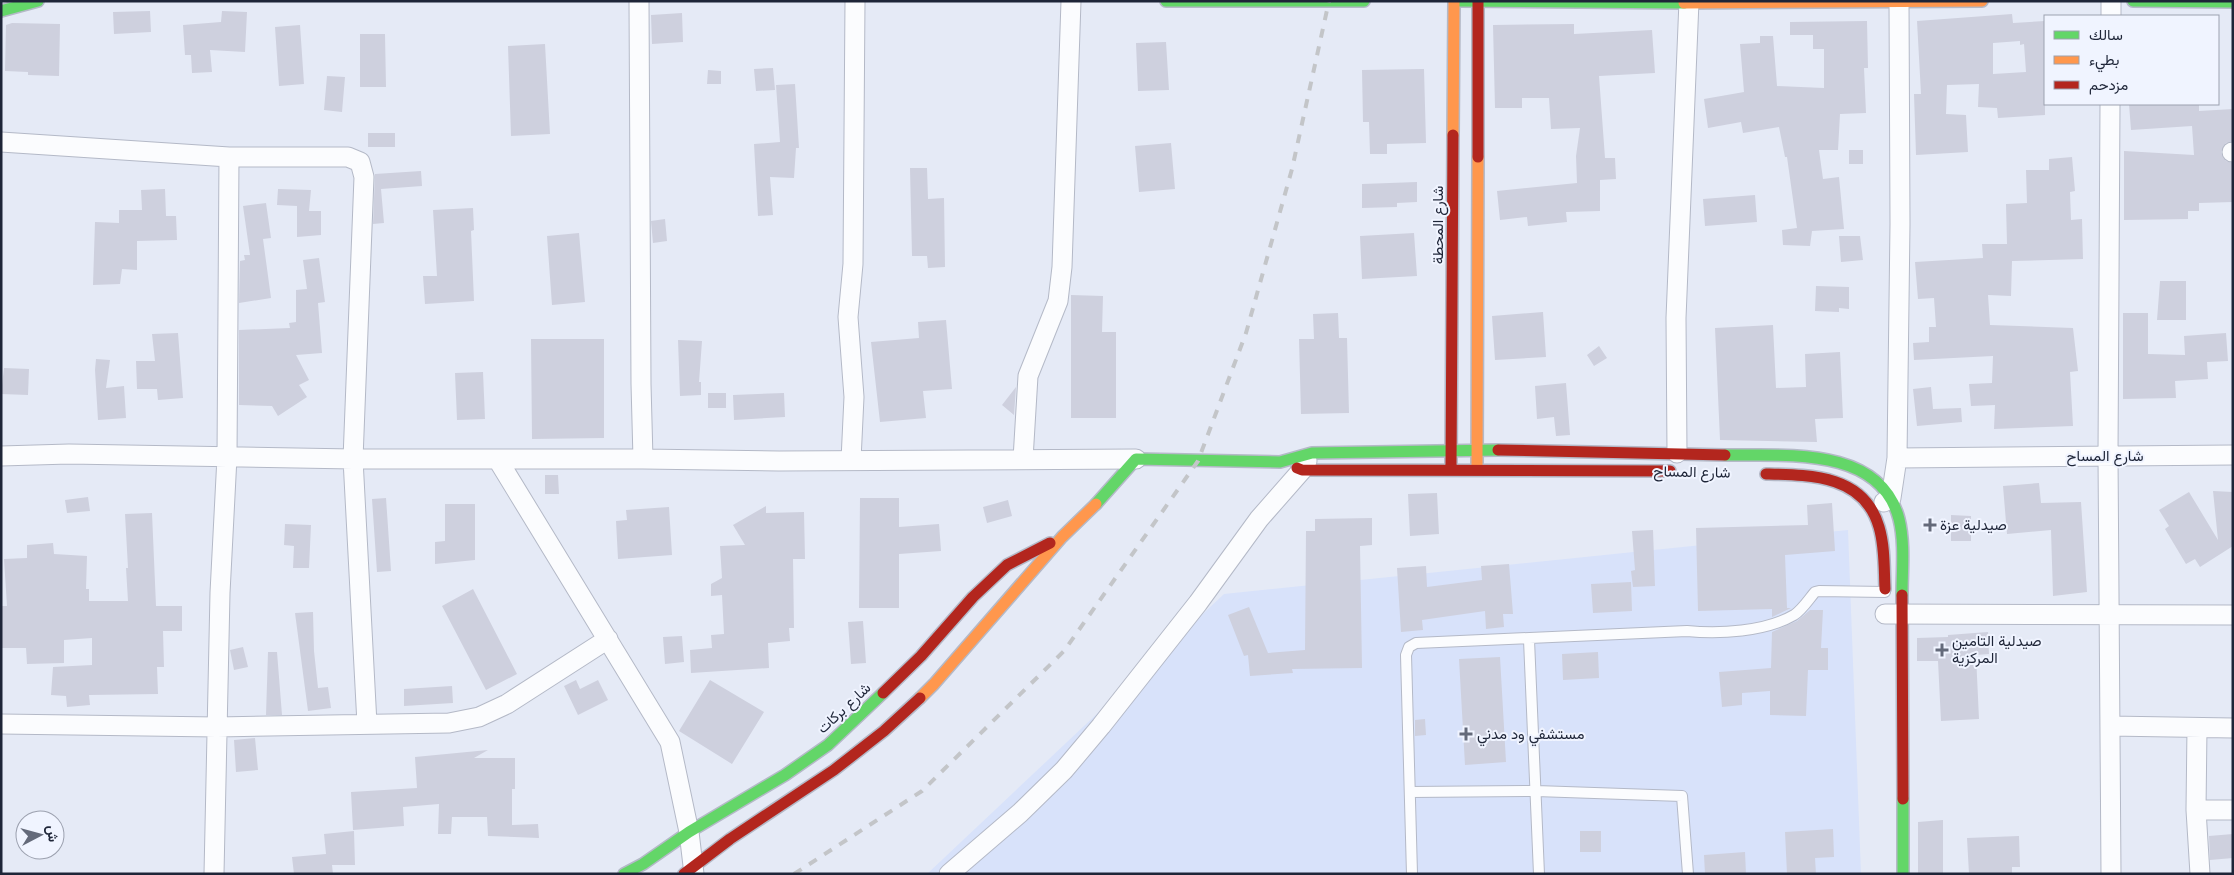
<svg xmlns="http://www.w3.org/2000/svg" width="2234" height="875" viewBox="0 0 2234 875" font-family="'Varela Round',Vazirmatn,sans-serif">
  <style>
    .built { fill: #d8e2fa }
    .building { fill: #ced0de; fill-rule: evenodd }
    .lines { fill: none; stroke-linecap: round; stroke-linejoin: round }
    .lane-casing { stroke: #b4b9c7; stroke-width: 12 }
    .street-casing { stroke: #b4b9c7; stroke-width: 21 }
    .fast-casing { stroke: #b4b9c7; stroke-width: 14 }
    .slow-casing { stroke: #b4b9c7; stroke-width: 14 }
    .jam-casing { stroke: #b4b9c7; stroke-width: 14 }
    .lane { stroke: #fbfcfe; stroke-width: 10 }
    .street { stroke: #fbfcfe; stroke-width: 19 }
    .fast { stroke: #63d668; stroke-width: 11 }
    .slow { stroke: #ff974d; stroke-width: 11 }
    .jam { stroke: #b3261e; stroke-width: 11 }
    .rail { stroke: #c3c5c8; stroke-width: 4; stroke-dasharray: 9 9; stroke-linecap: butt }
    .poi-dot { fill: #646a7a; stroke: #f0f4ff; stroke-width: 2 }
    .labels { text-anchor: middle; stroke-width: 4; stroke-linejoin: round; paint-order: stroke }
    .street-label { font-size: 15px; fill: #1e2538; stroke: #f0f4ff }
    .poi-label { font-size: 15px; fill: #1e2538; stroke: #f0f4ff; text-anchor: start }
  </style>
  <rect width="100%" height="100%" fill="#e5eaf6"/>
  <path class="built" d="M1848 530 1861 874H927L1224 594Z"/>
  <path class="building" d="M150 11 151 32 114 34 113 12Z
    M222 11 247 12 245 52 210 50 212 72 192 73 191 55H185L183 25 221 22Z
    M682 13 683 42 652 44 651 15Z
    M2012 14 2013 23 2045 21V115L1998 118 1997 108 1978 107 1979 84 1947 85 1946 114 1966 115 1968 152 1916 155 1914 94H1921L1917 21ZM2020 41V45L2024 44 2026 72 1993 74V43Z
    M1867 21 1868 68H1864L1866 113 1840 114 1838 150H1819L1823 179 1839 177 1844 229 1812 231 1810 246 1783 245 1782 230 1797 228 1787 157H1785L1779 127 1743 133 1741 122 1708 128 1704 99 1744 92 1740 44 1760 43V36H1773L1777 86 1824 88V49H1813V35H1790V22Z
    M12 23 60 24 59 76 28 75V72L5 71 6 25Z
    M1574 24V34L1652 30 1655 73 1599 76 1605 158H1615L1616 179 1600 180V211L1566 212 1567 222 1528 226 1527 217 1500 220 1497 191 1577 183 1576 156 1580 128 1551 129 1549 98H1522V108H1495L1493 25Z
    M300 25 304 84 279 86 275 27Z
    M360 34H385L386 87H360Z
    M1166 42 1169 90 1138 91 1136 43Z
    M545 44 550 134 511 136 508 46Z
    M773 68 775 90 756 91 754 69Z
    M1424 69 1426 143 1387 144V154H1370L1369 122H1363L1362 70Z
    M708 70 721 71V84H707Z
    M327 76 345 77 342 112 324 110Z
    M795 84 799 148H796L794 178 770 177 773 215 758 216 754 144 780 142 776 85Z
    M2129 104H2199V111L2233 109V141L2226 143 2221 152 2226 161 2233 163V202L2199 203V211H2188V219L2124 220V151L2194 155 2192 126 2131 130Z
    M368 133H395V147H368Z
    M1171 143 1175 189 1139 192 1135 146Z
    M1849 150H1863V164H1849Z
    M2072 157 2075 191 2070 192 2071 220 2082 219 2083 259 2012 261 2011 296 1988 295 1990 325 2073 328 2078 371 2070 372 2073 426 1994 429 1995 405 1971 406 1969 384 1992 383 1993 356 1914 360 1913 343 1929 342V327H1936L1934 298 1918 299 1915 262 1983 258 1982 244H2007L2006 204 2027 203 2026 170H2049V159Z
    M910 168H927L928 199 944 198 945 267 928 268 927 256H912Z
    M421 171 422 186 381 189 384 223 373 224 375 174Z
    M1417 182V202L1397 203V207L1362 208V184Z
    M165 189 166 216H176L177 240 137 241V270L122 269 120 284 93 285 95 222 119 223V210H142L141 190Z
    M278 189 311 190 309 211H321V235L297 237V206L277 205Z
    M1755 195 1757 222 1705 226 1703 199Z
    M266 203 271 238 263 239 271 298 239 303 240 261 245 260 244 255H250L243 206Z
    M473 208 474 230 471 231 474 301 425 304 423 276H437L433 210Z
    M665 219 667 241 653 243 651 221Z
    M579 233 585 302 552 305 547 236Z
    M1414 233 1417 276 1362 279 1360 236Z
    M1839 236H1860L1863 260 1841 262Z
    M319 258 325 302 318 303 322 353 296 355 309 380 299 385 307 397 278 416 272 406 239 405V330L290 328 289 323 296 322V290L307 289 303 260Z
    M2160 281H2186V320H2157Z
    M1816 286 1849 287V309L1839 308V312L1815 311Z
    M1071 295 1103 296 1102 332H1116V418H1071Z
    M1543 312 1546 357 1495 360 1492 316Z
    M1338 313 1339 338H1347L1349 413 1301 414 1299 339H1314L1313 314Z
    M2123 313H2148V354L2185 355 2184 336 2226 333 2228 361 2207 362 2208 379 2175 381 2176 398 2123 399Z
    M946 320 952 389 923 391 926 418 880 422 871 342 919 338 918 322Z
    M1773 325 1776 388 1806 387 1805 354 1840 352 1843 418 1815 419 1817 442 1720 440 1715 328Z
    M178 333 183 398 158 400 157 389H137L136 361H155L152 334Z
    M531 339H604V438L532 439Z
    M678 340 702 341 699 382H701V395L680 396Z
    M1599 346 1607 358 1594 366 1587 355Z
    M96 359 110 360 106 388 124 386 126 418 98 420 95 370Z
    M4 368 29 369 28 395 1 394Z
    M483 372 485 419 457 420 455 373Z
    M1566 383 1570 435 1556 436 1554 417 1537 419 1535 386Z
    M1016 387 1014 415 1002 405Z
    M1931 387 1933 409 1961 408 1962 422 1917 426 1913 389Z
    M708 393H726V408H708Z
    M784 393 785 417 734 420 733 395Z
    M545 475H558L559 494H545Z
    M2039 483 2041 503 2081 502 2087 592 2053 596 2051 530 2007 534 2003 486Z
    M2213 491 2233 492V546L2200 567 2195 559 2186 564 2165 529 2169 526 2159 510 2189 492 2218 540Z
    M1437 493 1439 534 1410 536 1408 494Z
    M88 497 90 511 67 513 65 500Z
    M386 498 391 571 377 572 372 499Z
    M860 498H899V527L939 524 941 551 899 554V608H859Z
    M1008 500 1012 516 987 523 983 507Z
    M1832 503 1835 551 1785 555 1787 608H1791L1772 617V609L1698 611 1696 528 1808 525 1807 505Z
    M445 504H475V560L435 564V542L445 541Z
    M766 506V513L804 512 805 559H793L794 628H789L790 641 768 643 769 668 691 673 690 650 712 648 711 635 724 634 722 595 711 596V584L722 578 720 546 745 545 733 525Z
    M669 507 672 555 618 559 616 521 627 520 626 510Z
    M152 513 156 606H182V631H163L164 667H157L158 694 89 695 90 705 67 707 66 696 51 695 53 667 92 665V638L64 640V663L27 664 26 648H1V606H7L4 559 27 558V545L53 543 54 554 87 556 86 589H89V601H128L126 568H128L125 514Z
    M1951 515 1971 516V541H1951Z
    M1372 518V545L1360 546 1362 668 1292 669 1293 673 1250 676 1248 655 1244 656 1228 615 1249 607 1268 653 1305 650 1306 531H1315V519Z
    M285 524 311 525 309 568H293L294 546 284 545Z
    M1653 530 1655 586 1633 587 1631 571 1635 570 1632 531Z
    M1509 564 1513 614H1503L1504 627 1486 629 1485 611 1422 620 1423 630 1401 632 1397 568 1426 566 1427 587 1482 580 1481 566Z
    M1631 582 1632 611 1593 613 1591 584Z
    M473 589 517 674 486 690 442 606Z
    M1810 610H1823L1821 648H1828V670H1808L1806 716 1770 715V691L1742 693V705L1722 707 1719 672 1771 668 1772 632 1797 621Z
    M313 612 314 651 318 688 328 687 331 708 308 711 295 613Z
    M863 621 866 663 851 664 848 622Z
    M1988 632 1989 654 1976 655 1979 719 1941 721 1938 661H1917V638L1948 637V635Z
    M682 636 684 662 665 664 663 637Z
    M243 647 248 667 234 670 230 650Z
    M268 652H277L282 715H266Z
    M1598 652 1599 678 1563 680 1562 654Z
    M1500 657 1506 762 1465 765 1459 659Z
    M576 680 580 689 598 680 608 700 578 715 564 686Z
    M710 680 764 712 732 764 679 731Z
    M452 686 453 703 404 706V689Z
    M1425 719 1426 735 1415 736V720Z
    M255 738 258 770 236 772 234 740Z
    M488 750 474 758H515V789H512V825L538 824 539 838 488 836 487 817H452L451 834H438L439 804 403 807 404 826 353 830 351 792 417 788 415 757Z
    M1943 820V874H1918V822Z
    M1833 829 1834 857 1815 858 1816 874H1787L1785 832Z
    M354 831 355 865H332L333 874H294L292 857 326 854 324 834Z
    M1580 831H1601V852H1580Z
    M2233 834V858L2210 860 2209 836Z
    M2019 836 2020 867H2012V874H1969L1967 838Z
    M1745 852 1746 874H1705L1704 855Z"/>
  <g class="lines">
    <defs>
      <path id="lane" d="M1529 640 1539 874
        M1410 792 1536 791 1682 796 1688 874
        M1412 874 1406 655 1409 647 1416 643 1687 631C1719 634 1765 632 1794 615 1802 610 1809 599 1815 592L1819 591 1885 592"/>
      <path id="street" d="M639 1 641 384 643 459 779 461 1136 459
        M2111 16V1
        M2110 104 2108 456 2111 874
        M1 142 229 157H348L360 162 364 177 353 459 367 724
        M2232 152H2233
        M1677 453 1676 318 1689 1
        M1 456 69 454 353 459H643
        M1897 458 2233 455
        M1023 459 1028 376 1058 301 1062 267 1071 1
        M498 460 670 742 689 832 694 874
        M851 460 854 397 848 317 853 264 855 1
        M1884 502 1891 498 1897 458 1900 224 1899 1
        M1885 614 2233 615
        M1 724 217 727 449 723 479 717 507 704 608 639
        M2110 726 2233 728
        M2197 728 2196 810 2200 874
        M2196 810H2233
        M214 874 220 593 227 457 229 157
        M949 874 1020 813 1064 770 1101 726 1198 603 1259 519 1302 470 1307 461"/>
      <path id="fast" d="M1166 1H1364
        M1460 1 1684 3
        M2133 1 2233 2
        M1 11 38 1
        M1725 455C1783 456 1880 445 1899 519 1905 543 1902 571 1902 595
        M1096 504 1136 459 1280 462 1312 453 1498 450
        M1903 799V874
        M624 874 643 864 689 832 785 775 828 745 883 693"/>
      <path id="slow" d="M1684 3 1982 1
        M1453 135 1454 1
        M1477 467 1478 157
        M920 698 934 684 1062 537 1096 504"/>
      <path id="jam" d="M1478 157V1
        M1498 450 1725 455
        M1451 466 1453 135
        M1297 468 1302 470 1670 471
        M1766 474C1811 475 1864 475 1879 527 1885 547 1884 569 1885 589
        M1902 595 1903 799
        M883 693 921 656 973 597 1007 565 1050 543
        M684 874 730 839 834 770 884 731 920 698"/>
    </defs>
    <use href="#lane" class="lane-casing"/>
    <use href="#street" class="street-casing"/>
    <use href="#fast" class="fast-casing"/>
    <use href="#slow" class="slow-casing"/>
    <use href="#jam" class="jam-casing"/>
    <use href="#lane" class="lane"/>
    <use href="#street" class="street"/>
    <use href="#fast" class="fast"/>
    <use href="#slow" class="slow"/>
    <use href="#jam" class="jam"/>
    <path class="rail" d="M794 874 922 791 1064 651 1198 461 1246 333 1292 169 1329 1"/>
  </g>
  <g class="poi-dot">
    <path d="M1927.5 517.5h5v5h5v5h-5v5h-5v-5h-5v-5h5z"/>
    <path d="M1939.5 642.5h5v5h5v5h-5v5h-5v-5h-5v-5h5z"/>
    <path d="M1463.5 726.5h5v5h5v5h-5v5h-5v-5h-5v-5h5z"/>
  </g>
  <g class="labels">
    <g class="street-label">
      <text transform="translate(1438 225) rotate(-90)" y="5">شارع المحطة</text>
      <text x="2105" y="461">شارع المساح</text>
      <text transform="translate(1692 472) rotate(1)" y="5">شارع المساح</text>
      <text transform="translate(844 708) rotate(-43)" y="5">شارع بركات</text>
    </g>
    <g class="poi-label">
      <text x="1940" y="530">صيدلية عزة</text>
      <text x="1952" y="646">صيدلية التامين<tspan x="1952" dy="17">المركزية</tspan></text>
      <text x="1477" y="739">مستشفي ود مدني</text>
    </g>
  </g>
  <rect width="2234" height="875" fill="none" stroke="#1e2538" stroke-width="5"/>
  <rect x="2044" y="15" width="175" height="90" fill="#f0f4ff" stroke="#9ca1af"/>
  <rect x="2054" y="31" width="25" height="8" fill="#63d668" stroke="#9ca1af"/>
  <text x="2089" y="40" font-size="15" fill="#1e2538">سالك</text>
  <rect x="2054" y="56" width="25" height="8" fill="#ff974d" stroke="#9ca1af"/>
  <text x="2089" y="65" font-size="15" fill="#1e2538">بطيء</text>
  <rect x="2054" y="81" width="25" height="8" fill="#b3261e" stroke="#9ca1af"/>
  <text x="2089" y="90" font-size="15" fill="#1e2538">مزدحم</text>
  <g transform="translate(40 835) rotate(84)"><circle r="24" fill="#f0f4ff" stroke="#9ca1af"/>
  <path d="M0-4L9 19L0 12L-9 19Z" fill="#646a7a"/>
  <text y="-8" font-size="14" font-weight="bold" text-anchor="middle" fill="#1e2538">ش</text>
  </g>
</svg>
